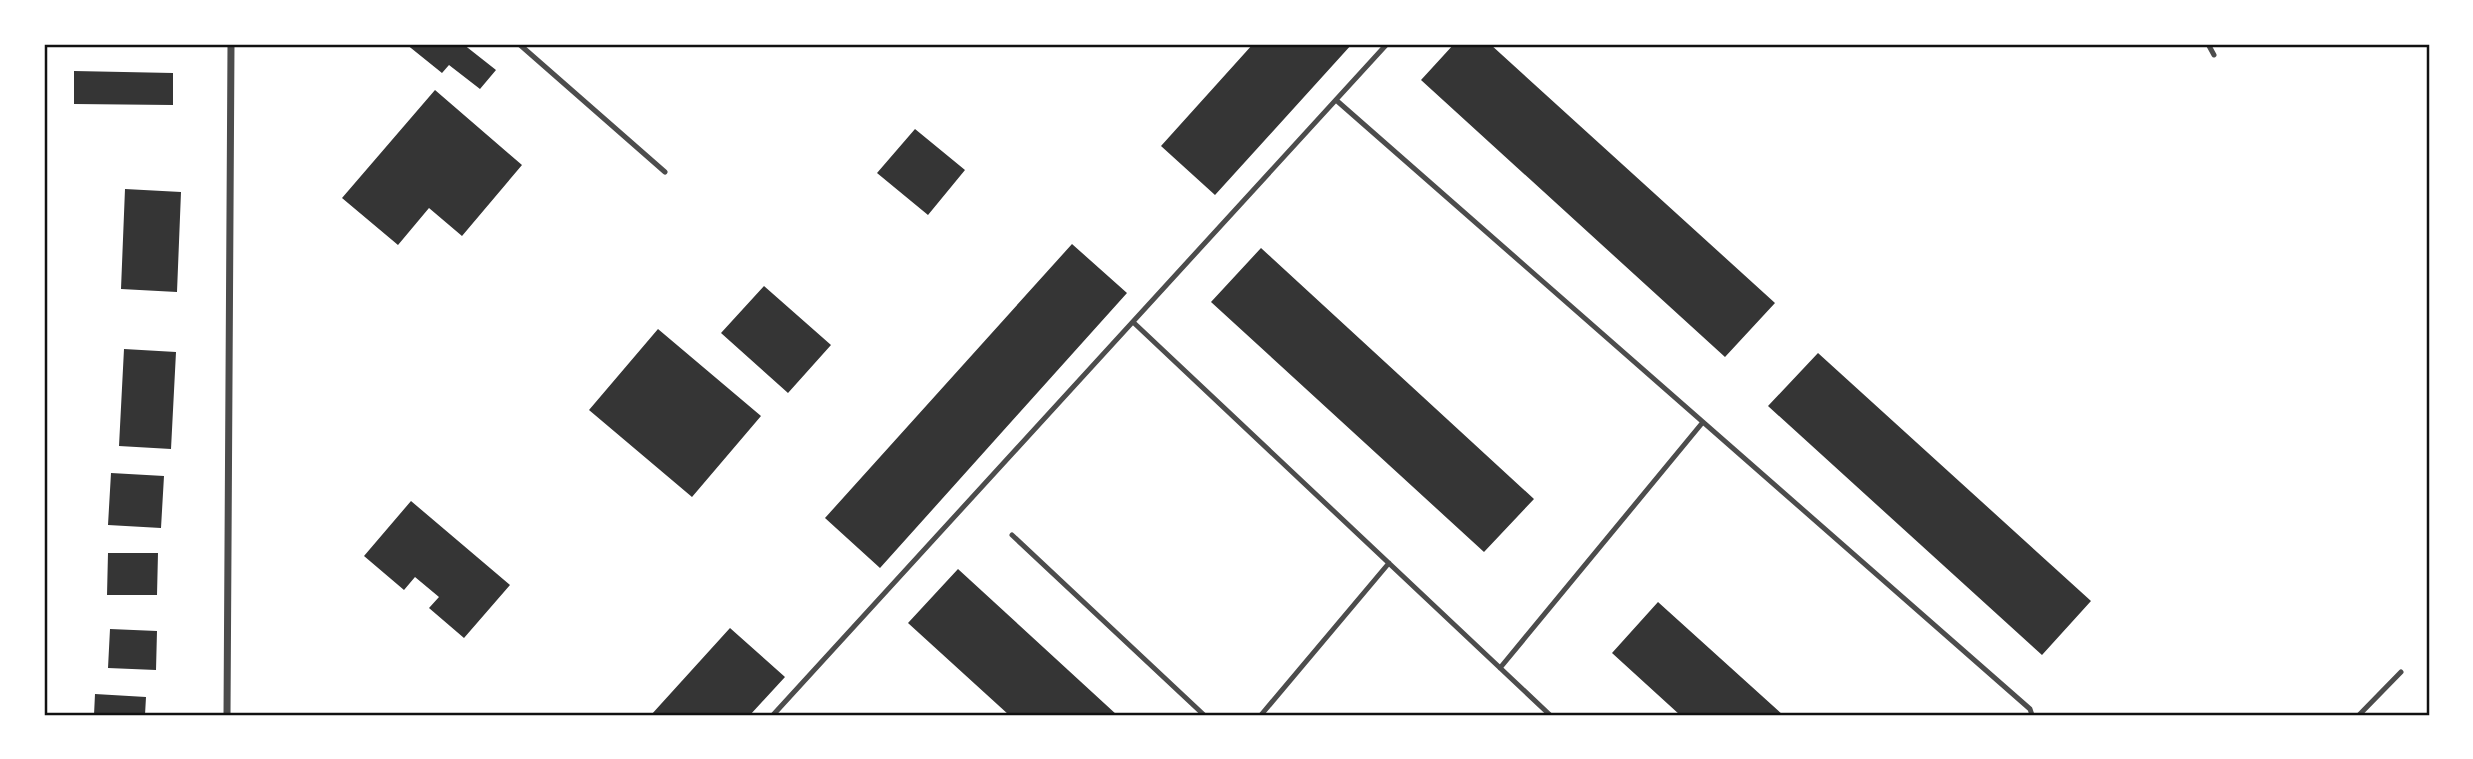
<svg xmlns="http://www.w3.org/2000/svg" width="2473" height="759" viewBox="0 0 2473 759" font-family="'Fira Sans Condensed',sans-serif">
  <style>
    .building { fill: #353535 }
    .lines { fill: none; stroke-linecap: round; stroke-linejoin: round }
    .service { stroke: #4c4c4c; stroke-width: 5 }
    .minor { stroke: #4c4c4c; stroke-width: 7 }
    .neatline { fill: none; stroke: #111; stroke-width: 2.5 }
  </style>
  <rect width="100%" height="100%" fill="#fff"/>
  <path class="building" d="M406 44H463L496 70 480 89 449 65 442 73Z
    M1253 44H1352L1215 195 1161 146Z
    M1454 44H1490L1775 303 1725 357 1421 80Z
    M74 71 173 73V105L74 104Z
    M435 90 522 165 462 236 429 208 398 245 342 198Z
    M915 129 965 170 928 215 877 173Z
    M125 189 181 192 177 292 121 289Z
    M1072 244 1127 293 880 568 825 518Z
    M1261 248 1534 499 1484 552 1211 302Z
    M764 286 831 345 788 393 721 333Z
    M658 329 761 416 692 497 589 410Z
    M124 349 176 352 171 449 119 446Z
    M1818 353 2091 601 2042 655 1768 406Z
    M111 473 164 476 161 528 108 525Z
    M411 501 510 585 464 638 429 608 439 597 415 577 404 590 364 556Z
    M108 553H158L157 595H107Z
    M958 569 1117 715H1009L908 623Z
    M1658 602 1783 715H1680L1612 653Z
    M730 628 785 677 750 715H651Z
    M110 629 157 631 156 670 108 668Z
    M95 694 146 697 145 715H94Z"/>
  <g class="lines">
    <path class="service" d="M519 44 665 172
      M2208 44 2214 55
      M1336 100 2030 709 2032 715
      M1133 322 1550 715
      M1012 535 1204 715
      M1500 668 1703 422
      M773 715 1387 44
      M1261 715 1389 563
      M2359 715 2401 672"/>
    <path class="minor" d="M227 715 231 44"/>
  </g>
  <rect width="2473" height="759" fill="none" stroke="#ffffff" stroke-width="91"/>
  <rect x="46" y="46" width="2382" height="668" class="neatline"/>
</svg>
